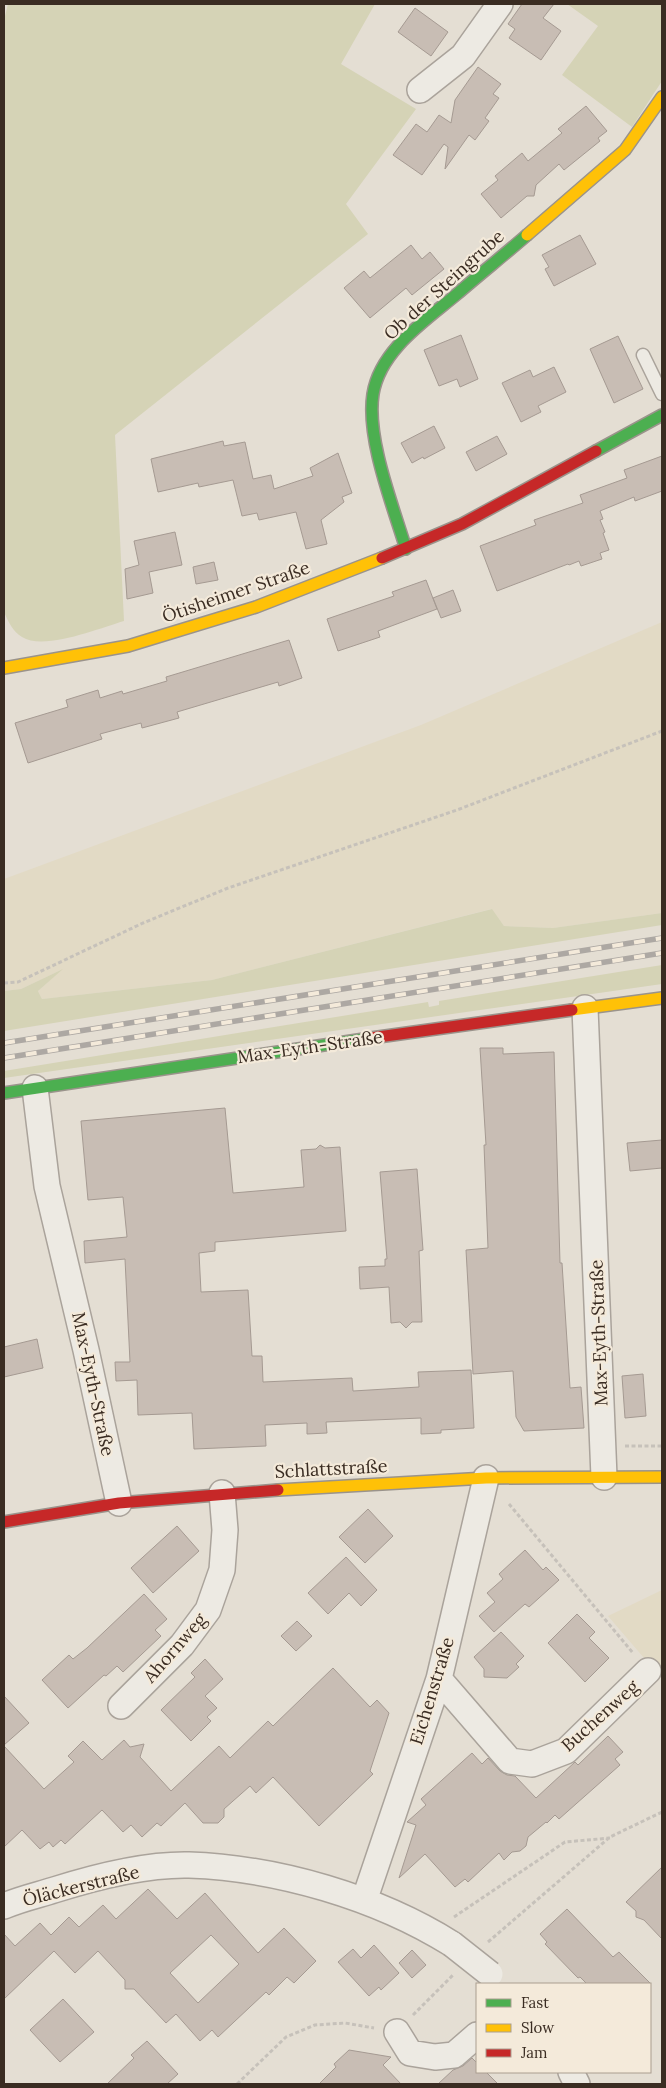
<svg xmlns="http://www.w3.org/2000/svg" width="666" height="2088" viewBox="0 0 666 2088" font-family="Lora,serif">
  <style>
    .farmland { fill: #e2dac5 }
    .green { fill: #d5d3b6 }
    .building { fill: #c8bdb4; stroke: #a59a92; fill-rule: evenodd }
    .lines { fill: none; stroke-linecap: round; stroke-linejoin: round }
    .lane-casing { stroke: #aaa39b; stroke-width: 15 }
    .street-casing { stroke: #aaa39b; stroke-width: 28 }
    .fast-casing { stroke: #9a938b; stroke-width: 14 }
    .slow-casing { stroke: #9a938b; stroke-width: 14 }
    .jam-casing { stroke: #9a938b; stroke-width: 14 }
    .path { stroke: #c6c1ba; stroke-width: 3; stroke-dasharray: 4 2.5; stroke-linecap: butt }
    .lane { stroke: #edeae3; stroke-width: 12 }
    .street { stroke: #edeae3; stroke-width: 25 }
    .fast { stroke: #4caf50; stroke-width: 11 }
    .slow { stroke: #ffc107; stroke-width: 11 }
    .jam { stroke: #c62828; stroke-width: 11 }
    .rail-casing { stroke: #ada8a3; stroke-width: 5.5 }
    .rail { stroke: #f4eada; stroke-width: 4; stroke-dasharray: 11; stroke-linecap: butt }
    .street-bridge-casing { stroke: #aaa39b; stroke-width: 28; stroke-linecap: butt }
    .street-bridge { stroke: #edeae3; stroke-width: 25 }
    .labels { text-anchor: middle; stroke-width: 4.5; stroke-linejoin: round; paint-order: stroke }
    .street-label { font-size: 18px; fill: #3a2c22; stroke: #f4eada }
  </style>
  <rect width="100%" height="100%" fill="#e4ded3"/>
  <path class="farmland" d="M662 622V913L553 928 504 926 491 909 212 980 42 999 38 991 61 970 21 989 4 991V879L421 725Z
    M662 1590V1679L608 1616Z"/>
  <path class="green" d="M8 4H375L341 64 416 109 346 204 368 234 115 435 124 621C100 628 44 651 22 637 13 632 8 621 4 612V20Z
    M567 4H662V81L632 127 562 75 598 26Z
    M492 909 504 926 553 928 662 913V925L4 1031V991L21 989 63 969 38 991 42 999 212 980Z
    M662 965V984L4 1078V1071L428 1002 429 1007 439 1005V1001Z"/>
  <path class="building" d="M522 4H554L543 18 561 31 541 60 509 38 515 29 508 24Z
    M415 8 448 32 431 56 398 32Z
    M478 67 501 84 493 94 499 98 485 118 489 121 475 140 469 135 445 169 448 147 444 144 422 175 393 155 416 124 427 132 439 115 451 123 455 100Z
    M586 106 607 131 598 138 600 141 564 170 559 164 536 185 534 196H527L501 218 481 194 498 180 495 176 522 153 528 161 562 133 558 129Z
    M580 235 596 264 554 286 545 269 549 267 542 255Z
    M411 245 422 259 430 252 444 269 412 295 406 288 370 318 344 288 364 271 370 278Z
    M461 335 478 379 460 387 457 379 439 386 424 350Z
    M618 336 643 389 614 403 590 349Z
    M554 367 566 392 538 406 541 412 521 422 502 383 530 370 533 377Z
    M434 426 445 448 424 459 423 457 412 463 401 443Z
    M497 436 507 454 476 471 466 452Z
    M223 441 224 446 245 442 253 479 271 475 274 489 313 476 310 468 338 453 352 493 342 497 344 502 321 520 327 544 306 549 296 512 259 520 257 513 242 516 233 480 199 487 198 483 158 492 151 459Z
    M662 456V491L635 501 634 497 600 511 603 519 600 520 605 532 603 533 609 550 600 553 602 559 581 566 579 561 569 565 568 564 497 591 480 546 536 525 534 520 583 503 580 495 627 478 624 470Z
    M175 532 182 565 149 572 153 593 127 599 125 569 139 565 134 541Z
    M214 562 218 580 196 584 193 567Z
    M426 580 437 609 378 631 380 637 338 651 327 619 394 596 392 592Z
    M453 590 461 611 441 618 433 598Z
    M289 640 302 678 279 686 278 682 177 712 179 718 142 728 141 723 100 734 102 739 28 763 15 723 68 707 66 700 98 690 100 698 122 691 123 694 167 681 166 677Z
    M480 1048H503V1054L554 1052 560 1263H562L570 1388 581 1387 584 1428 524 1431 516 1417 513 1371 473 1374 466 1250 488 1248 484 1145H486Z
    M225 1108 233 1193 304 1187 301 1150 316 1149 320 1145 325 1148 340 1147 346 1231 215 1242V1251L199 1253 201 1292 248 1290 252 1356H262L263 1382 352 1378 353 1391 419 1387 418 1372 471 1370 474 1428 441 1430V1433L421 1434V1418L326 1422 327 1433 307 1434V1423L265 1425 266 1446 194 1449 192 1413 138 1415 137 1380 116 1381 115 1362H130L125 1259 85 1263 84 1241 127 1237 123 1197 88 1200 81 1121Z
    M662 1140V1168L630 1171 627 1143Z
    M417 1169 423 1250 419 1251 422 1322H412L406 1328 400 1322 391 1323 389 1287 360 1289 359 1267 385 1266V1259H387L380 1172Z
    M37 1339 43 1368 4 1377V1347Z
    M643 1374 646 1416 625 1418 622 1376Z
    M368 1509 393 1536 365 1563 339 1537Z
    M177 1526 199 1551 153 1593 131 1568Z
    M525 1550 543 1570 546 1567 559 1580 529 1607 525 1604 494 1632 479 1616 495 1602 487 1593 503 1579 499 1574Z
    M346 1557 377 1590 361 1606 349 1593 328 1614 308 1593Z
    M144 1594 167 1619 155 1630 161 1636 123 1672 117 1666 106 1676 104 1675 68 1708 42 1680 69 1655 73 1659 87 1648Z
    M577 1614 595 1632 589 1638 609 1658 585 1682 548 1643Z
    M297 1621 312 1636 296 1651 281 1636Z
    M501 1632 524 1656 516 1664 519 1667 507 1678 484 1677V1669L474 1657Z
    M205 1659 223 1679 205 1696 217 1708 207 1717 211 1721 191 1741 161 1710 195 1677 191 1673Z
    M333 1668 370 1707 377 1700 389 1713 370 1771 373 1774 319 1826 273 1777 256 1793 250 1786 224 1809V1817L218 1823H203L185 1803 161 1826 157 1823 142 1837 131 1825 123 1832 102 1810 65 1844 61 1840 53 1847 49 1842 40 1849 22 1830 4 1847V1746L44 1789 74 1762 68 1756 83 1741 102 1760 124 1740 130 1747 144 1744 140 1757 171 1791 219 1746 230 1758 268 1721 273 1726Z
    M4 1696 29 1723 4 1745Z
    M608 1736 623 1752 615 1759 620 1765 559 1819 555 1815 547 1823 546 1822 528 1837 526 1846 520 1851 512 1852 504 1860 499 1853 468 1882 465 1879 455 1887 425 1854 399 1878 416 1825 407 1822 426 1805 421 1799 472 1753 482 1764 488 1758 500 1771 507 1775 515 1776 536 1798 575 1762 578 1765Z
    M662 1867V1939L644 1920 636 1917V1911L626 1902Z
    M148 1889 177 1919 205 1893 258 1953 284 1928 316 1961 294 1983 287 1977 269 1995 266 1992 218 2037 212 2030 200 2041 176 2014 166 2023 134 1989H125V1980L98 1951 75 1973 54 1951 4 1999V1934L15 1946 40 1923 51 1935 69 1917 79 1927 103 1905 116 1919ZM211 1935 239 1964 198 2003 170 1973Z
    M567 1909 613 1957 619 1952 651 1984H587L580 1977 578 1978 545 1944 547 1942 540 1934Z
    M374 1945 399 1973 381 1990 379 1987 369 1996 338 1962 353 1949 361 1958Z
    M412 1950 426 1965 412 1978 399 1963Z
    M63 1999 94 2032 60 2062 30 2030Z
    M147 2041 178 2074 167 2084H107L134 2058 131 2055Z
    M349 2050 391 2057 383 2065 401 2084H319L336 2067 334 2064Z
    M472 2058 477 2063V2072H486L498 2084H438L453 2070 463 2066Z"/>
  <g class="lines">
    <defs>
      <path id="lane" d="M643 355 662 394"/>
      <path id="street" d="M420 90 463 56 500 4
        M585 1008 604 1477
        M35 1088 47 1186 86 1350 119 1503
        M439 1679 510 1761 532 1764 566 1751 648 1671
        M121 1706 182 1645 208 1610 222 1570 225 1530 222 1493
        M364 1901 439 1679 486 1478
        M4 1906C20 1899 38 1895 54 1890 95 1877 146 1864 189 1865 277 1868 377 1897 452 1944
        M397 2032 410 2053 435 2057 454 2055 477 2035
        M571 2072 577 2084"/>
      <path id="fast" d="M596 451 662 415
        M406 549C393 506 366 438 373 394 380 350 426 320 457 294 480 274 504 255 527 235
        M4 1093 371 1038"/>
      <path id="slow" d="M527 235 625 150 662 97
        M4 668 128 646 256 607 382 558
        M572 1010 662 998
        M278 1490 486 1478 662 1477"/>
      <path id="jam" d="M382 558 462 524 596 451
        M371 1038 572 1010
        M4 1522 119 1503 278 1490"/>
    </defs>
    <use href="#lane" class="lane-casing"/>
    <use href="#street" class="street-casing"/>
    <use href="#fast" class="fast-casing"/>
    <use href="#slow" class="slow-casing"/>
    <use href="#jam" class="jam-casing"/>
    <path class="path" d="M4 983 18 982 143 923 228 888 457 810 662 731
      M625 1446H662
      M509 1504 633 1653
      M454 1917 565 1842 610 1838
      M488 1942 610 1837 662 1812
      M413 2015 453 1975
      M237 2084 286 2037 315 2025 345 2023 374 2028"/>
    <use href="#lane" class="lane"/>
    <use href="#street" class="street"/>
    <use href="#fast" class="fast"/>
    <use href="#slow" class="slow"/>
    <use href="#jam" class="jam"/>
    <defs>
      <path id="rail" d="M4 1043 662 938
        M4 1058 662 953"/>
    </defs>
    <use href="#rail" class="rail-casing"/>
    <use href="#rail" class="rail"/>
    <defs>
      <path id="street-bridge" d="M452 1944 490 1974"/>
    </defs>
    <use href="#street-bridge" class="street-bridge-casing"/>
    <use href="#street-bridge" class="street-bridge"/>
  </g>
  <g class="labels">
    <g class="street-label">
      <text transform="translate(444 285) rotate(-42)" y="6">Ob der Steingrube</text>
      <text transform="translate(236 592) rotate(-19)" y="6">Ötisheimer Straße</text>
      <text transform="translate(310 1047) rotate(-8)" y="6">Max-Eyth-Straße</text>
      <text transform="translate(599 1333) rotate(-92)" y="6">Max-Eyth-Straße</text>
      <text transform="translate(93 1384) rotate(78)" y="6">Max-Eyth-Straße</text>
      <text transform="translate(331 1469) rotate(-3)" y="6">Schlattstraße</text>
      <text transform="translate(175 1648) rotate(-49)" y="6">Ahornweg</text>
      <text transform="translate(432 1691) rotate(-73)" y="6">Eichenstraße</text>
      <text transform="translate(600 1716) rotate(-42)" y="6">Buchenweg</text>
      <text transform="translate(81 1886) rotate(-14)" y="6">Öläckerstraße</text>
    </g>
  </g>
  <rect width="666" height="2088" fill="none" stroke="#3a2c22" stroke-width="10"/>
  <rect x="476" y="1983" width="175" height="90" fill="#f4eada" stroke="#aa9e90"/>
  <rect x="486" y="1999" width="25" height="8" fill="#4caf50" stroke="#aa9e90"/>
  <text x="521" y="2008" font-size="15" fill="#3a2c22">Fast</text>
  <rect x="486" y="2024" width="25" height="8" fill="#ffc107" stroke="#aa9e90"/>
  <text x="521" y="2033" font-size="15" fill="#3a2c22">Slow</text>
  <rect x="486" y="2049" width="25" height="8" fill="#c62828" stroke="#aa9e90"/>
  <text x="521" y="2058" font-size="15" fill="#3a2c22">Jam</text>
</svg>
